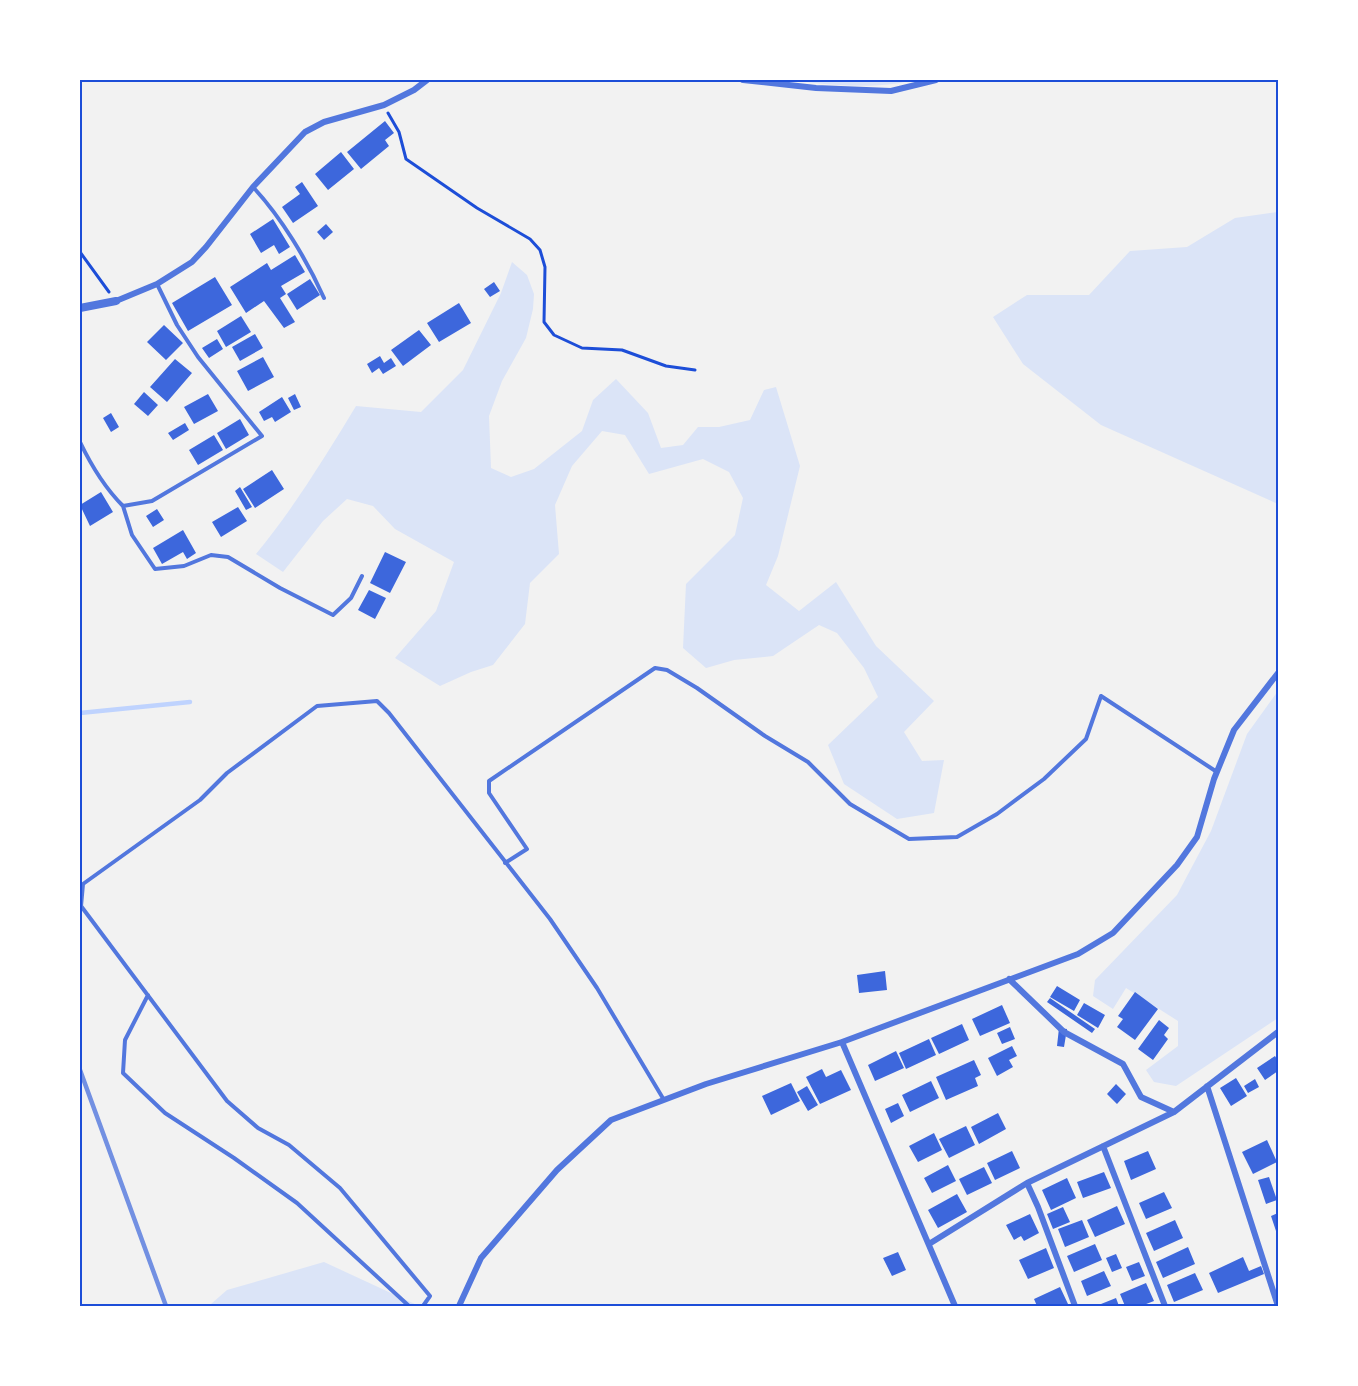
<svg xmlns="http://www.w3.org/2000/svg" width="1358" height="1386" viewBox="0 0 1358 1386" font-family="Spectral,serif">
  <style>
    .green { fill: #dbe4f7 }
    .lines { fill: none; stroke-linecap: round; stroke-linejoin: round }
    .stream { stroke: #bfd3fe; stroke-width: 4.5 }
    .building { fill: #3d67dc }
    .path { stroke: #1d4ed8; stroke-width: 3 }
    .service { stroke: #5277de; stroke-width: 4 }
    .minor { stroke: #5277de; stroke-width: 6 }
    .tertiary { stroke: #5277de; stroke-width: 8 }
    .rail { stroke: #7290e2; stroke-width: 4.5 }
    .neatline { fill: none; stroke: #1d4ed8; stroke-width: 2 }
  </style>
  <rect width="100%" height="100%" fill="#f2f2f2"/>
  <path class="green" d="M790 80H912C878 90 826 85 790 80Z
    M1278 212V504L1101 425 1023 364 993 317 1027 295H1089L1130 251 1187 247 1235 218Z
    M512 262 527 275 534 294 533 309 526 338 502 381 489 416 491 468 511 477 534 469 582 431 593 400 616 379 648 413 661 448 683 445 698 427H719L750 420 764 390 776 387 800 466 778 556 766 585 799 611 836 582 876 646 934 701 904 732 922 761 944 760 934 813 897 819 844 784 828 745 878 697 864 668 837 633 819 625 773 656 734 660 706 668 683 648 686 584 735 535 743 498 729 472 703 459 649 474 625 435 602 431 572 466 555 505 559 554 530 583 525 624 493 665 471 672 440 686 395 658 436 611 454 562 395 529 373 506 347 499 323 521 283 572 256 554C294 508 325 457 356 406L421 412 463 370 501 293Z
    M1278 691V1018L1176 1086 1154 1082 1146 1070 1178 1046V1021L1126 988 1113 1009 1093 996 1095 980 1177 895 1211 831 1247 734Z
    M324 1262 419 1306H206L211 1304 227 1290Z"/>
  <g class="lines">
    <path class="stream" d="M80 713 190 702"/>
  </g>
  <path class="building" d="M385 121 394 133 385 140 389 146 361 169 347 152Z
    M341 152 354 169 328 190 315 174Z
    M302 182 318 206 293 223 282 207 300 194 295 187Z
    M273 219 290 247 279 254 274 245 261 253 250 234Z
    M326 224 333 232 324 240 317 232Z
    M295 255 305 272 281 286 286 294 280 298 295 322 284 328 264 301 246 313 230 287 267 263 271 270Z
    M215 277 232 305 188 331 172 303Z
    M310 279 320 295 297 310 287 294Z
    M494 282 500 291 490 297 484 289Z
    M459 303 471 323 439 342 427 323Z
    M241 316 251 332 226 347 217 331Z
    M164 325 183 343 166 360 147 342Z
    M419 330 431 345 403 366 391 350Z
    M255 334 263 348 240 361 232 347Z
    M217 339 223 349 209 358 202 348Z
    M380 356 384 363 391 358 396 366 383 374 379 368 372 373 367 364Z
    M263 357 274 377 248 391 237 371Z
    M175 359 192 373 167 402 150 387Z
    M144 392 158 405 148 416 134 404Z
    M208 394 218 411 194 424 184 407Z
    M295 394 301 407 294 410 288 398Z
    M282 397 291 412 275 422 272 417 264 421 259 412Z
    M111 413 119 427 111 432 103 418Z
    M240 419 249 435 226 449 217 433Z
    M185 423 189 430 173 440 168 433Z
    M214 435 223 450 198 465 189 450Z
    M272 470 284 489 255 508 243 489Z
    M240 487 252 507 246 510 235 491Z
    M101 492 113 512 90 526 80 505Z
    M238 507 247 521 221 537 212 522Z
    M157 509 164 520 153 527 146 516Z
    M183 530 196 553 187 559 183 552 162 564 153 548Z
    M385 552 406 562 390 593 370 583Z
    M369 590 386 598 375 619 358 610Z
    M885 971 887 990 859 993 857 975Z
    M1057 986 1080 1000 1074 1011 1050 997Z
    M1135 992 1158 1009 1135 1040 1117 1027 1123 1019 1118 1016Z
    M1050 998 1095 1029 1092 1033 1047 1002Z
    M1084 1003 1105 1015 1098 1028 1077 1015Z
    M1002 1005 1010 1023 980 1036 972 1019Z
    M1159 1020 1169 1028 1164 1035 1168 1039 1153 1060 1138 1049Z
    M962 1024 969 1040 939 1054 931 1038Z
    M1010 1027 1015 1039 1002 1044 997 1033Z
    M1059 1028 1067 1029 1064 1047 1057 1046Z
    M929 1039 936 1055 906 1069 899 1053Z
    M1012 1046 1017 1056 1009 1060 1013 1067 997 1076 988 1058Z
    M896 1051 904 1068 875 1081 868 1065Z
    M1275 1056 1278 1061V1071L1265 1080 1257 1068Z
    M974 1060 981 1075 975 1078 978 1086 946 1100 936 1077Z
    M822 1069 826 1077 841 1070 851 1090 820 1104 806 1077Z
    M1236 1078 1247 1096 1231 1106 1220 1088Z
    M1255 1079 1259 1087 1248 1093 1244 1086Z
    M931 1081 939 1098 910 1112 902 1095Z
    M791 1083 800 1101 771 1115 762 1096Z
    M1116 1084 1126 1094 1117 1104 1107 1094Z
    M807 1086 818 1105 808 1111 797 1092Z
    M898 1103 904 1116 891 1123 885 1109Z
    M998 1113 1006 1129 979 1144 971 1127Z
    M966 1126 975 1145 949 1158 939 1139Z
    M934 1133 942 1150 918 1162 909 1146Z
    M1267 1140 1277 1162 1253 1174 1242 1152Z
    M1012 1151 1020 1168 995 1180 987 1163Z
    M1148 1151 1156 1169 1131 1180 1124 1161Z
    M948 1165 956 1181 932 1193 924 1178Z
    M984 1167 992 1183 967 1195 959 1179Z
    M1104 1172 1111 1188 1083 1198 1077 1182Z
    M1269 1177 1277 1200 1266 1204 1258 1180Z
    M1067 1178 1076 1198 1051 1210 1042 1190Z
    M1164 1192 1172 1208 1146 1219 1139 1203Z
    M957 1194 967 1212 938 1228 928 1210Z
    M1117 1206 1125 1224 1095 1237 1087 1220Z
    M1063 1207 1070 1222 1053 1229 1047 1214Z
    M1278 1213V1237L1271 1216Z
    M1030 1214 1039 1233 1024 1241 1021 1236 1014 1240 1006 1225Z
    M1082 1220 1089 1237 1065 1247 1058 1229Z
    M1175 1220 1183 1238 1154 1251 1146 1233Z
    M1095 1244 1102 1260 1074 1272 1067 1256Z
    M1188 1247 1195 1264 1163 1278 1156 1262Z
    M1046 1248 1054 1268 1028 1279 1019 1260Z
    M898 1252 906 1270 892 1276 883 1258Z
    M1116 1254 1122 1268 1112 1272 1106 1258Z
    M1243 1257 1249 1271 1261 1266 1264 1274 1218 1293 1209 1273Z
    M1139 1262 1145 1276 1132 1281 1126 1267Z
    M1104 1271 1111 1286 1087 1296 1081 1281Z
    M1195 1273 1203 1290 1174 1302 1167 1285Z
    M1146 1283 1154 1301 1141 1306H1125L1120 1294Z
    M1060 1287 1068 1304 1062 1306H1037L1034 1299Z
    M1116 1298 1119 1306H1096Z"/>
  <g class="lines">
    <path class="path" d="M388 113 399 132 406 159 477 208 530 239 540 250 545 267 544 322 554 335 582 348 622 350 666 366 695 370
      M80 252 109 292"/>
    <path class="service" d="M253 187C281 217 307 260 324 298
      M80 442C91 465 105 488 123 506L152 501 262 436 198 357 177 325 157 284
      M123 506 132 535 155 569 184 566 211 555 228 557 280 588 333 615 351 598 362 576
      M505 863 527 849 489 793V781L655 668 667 670 697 688 765 736 808 762 850 804 909 839 957 837 997 814 1044 779 1086 739 1101 696 1217 772
      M148 995 125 1040 123 1073 165 1113 234 1158 297 1203 409 1306
      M423 1306 430 1296 340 1188 289 1145 258 1128 227 1101 81 906 83 884 200 800 227 773 317 706 377 701 389 713 550 919 597 988 664 1100"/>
    <path class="minor" d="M743 80 816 88 891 91 936 80
      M116 301 157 284 192 262 206 247 253 187 305 132 324 122 384 105 414 90 427 80
      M1009 979 1064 1032 1123 1064 1141 1097 1174 1112
      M842 1042 955 1306
      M1207 1086 1278 1306
      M1103 1146 1165 1306
      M1027 1183 1038 1207 1075 1306
      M929 1244 1027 1183 1174 1112 1278 1032
      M459 1306 481 1258 557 1170 611 1120 706 1084 842 1042 1078 954 1113 933 1177 865 1197 837 1214 779 1234 730 1278 673"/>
    <path class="tertiary" d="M80 308 116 301"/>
    <path class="rail" d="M80 1070 166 1306"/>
  </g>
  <rect width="1358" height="1386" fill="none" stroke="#ffffff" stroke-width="162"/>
  <rect x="81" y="81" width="1196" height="1224" class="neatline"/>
</svg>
